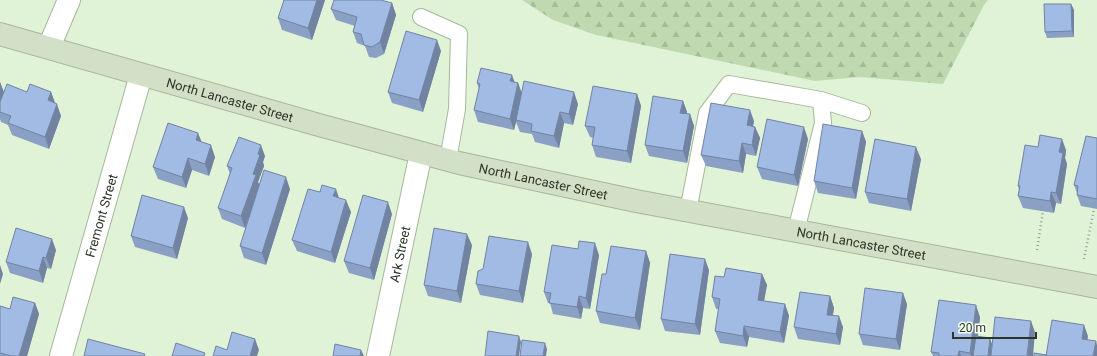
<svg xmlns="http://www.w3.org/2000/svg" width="1097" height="356" viewBox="0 0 1097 356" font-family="Roboto,sans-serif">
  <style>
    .forest { fill: url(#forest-firs) }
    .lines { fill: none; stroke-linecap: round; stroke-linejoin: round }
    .service-casing { stroke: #a6b79b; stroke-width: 18 }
    .minor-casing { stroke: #a6b79b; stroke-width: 24 }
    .secondary-casing { stroke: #a6b79b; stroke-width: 24 }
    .path { stroke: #94a18b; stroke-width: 2.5; stroke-dasharray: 1 3; stroke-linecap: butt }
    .service { stroke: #fff; stroke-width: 16 }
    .minor { stroke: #fff; stroke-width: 22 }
    .secondary { stroke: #d1e0c6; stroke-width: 22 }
    .wall { fill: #8aa1c5 }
    .shaded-wall { fill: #7183a0 }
    .building { fill: #a1bbe5; stroke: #7183a0 }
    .labels { text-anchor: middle; stroke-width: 3.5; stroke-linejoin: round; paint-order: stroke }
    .street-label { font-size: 13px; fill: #2d3428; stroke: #f3feec }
  </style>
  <defs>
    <pattern id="forest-firs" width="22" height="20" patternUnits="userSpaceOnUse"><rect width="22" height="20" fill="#c0d9b1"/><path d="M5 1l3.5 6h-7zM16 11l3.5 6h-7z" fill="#a5bb98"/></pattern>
  </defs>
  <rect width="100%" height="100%" fill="#e1f3d6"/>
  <path class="forest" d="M522 0H988L984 5 943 84 860 77 815 81 596 35 553 20Z"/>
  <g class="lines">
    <defs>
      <path id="service" d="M421 17 459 34 457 109 448 160
        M821 100 862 113
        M688 211 707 113 729 84 821 100 823 123 796 231"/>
      <g id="minor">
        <path d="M49 47 69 0"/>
        <path id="s1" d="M61 356 141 75"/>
        <path id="s2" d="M378 356 421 153"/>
      </g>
      <g id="secondary">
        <path id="s3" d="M0 34 319 125 459 163 636 201 1097 287"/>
      </g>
    </defs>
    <use href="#service" class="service-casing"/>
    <use href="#minor" class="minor-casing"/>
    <use href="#secondary" class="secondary-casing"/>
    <path class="path" d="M1037 250 1043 211
      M1084 259 1094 209"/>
    <use href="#service" class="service"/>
    <use href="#minor" class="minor"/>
    <use href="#secondary" class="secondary"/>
  </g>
  <path class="wall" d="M284 0H325L312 40 282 30 278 18Z
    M392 3 396 15 384 54 376 58 369 57 365 46 357 43 353 32 355 26 336 20 331 9Z
    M1071 4 1074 10V37L1047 38 1045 32Z
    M441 51 423 112 392 103 388 92Z
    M0 82 4 92H51L55 103 61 116 49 149 12 135 8 125 1 122 0 119Z
    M514 82 518 83 522 93 578 104 573 125 564 123 559 148 535 142 532 134 520 132 516 122 514 130 478 122 474 110 479 89 477 83Z
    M637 94 641 106 631 163 596 157 592 145 593 138 590 137 585 126Z
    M683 101 687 112 686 114H690L694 126 687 163 649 156 645 145Z
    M754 121 753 126 755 127 760 138 756 156 746 154 743 173 706 166 701 155Z
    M862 131 866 142 856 199 818 193 814 181Z
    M1097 138V209L1081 206 1077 195V193L1074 185Z
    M808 139 798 186 762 179 757 167Z
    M202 142 215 157 209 176 192 170 186 188 158 179 153 167Z
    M1038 147 1066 150 1065 158 1067 164 1061 204 1056 203 1054 213 1023 208 1018 196 1019 190 1018 186Z
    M265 156 263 162 264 166 258 182 259 185 290 189 266 265 244 258 240 246 252 208 245 228 222 219 218 208 230 174 227 166Z
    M921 159 911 211 869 203 865 192Z
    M339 198 351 212 335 263 297 251 292 240Z
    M392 214 374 280 349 273 344 261Z
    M188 218 177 259 135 247 131 236Z
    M472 245 461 303 428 296 424 285Z
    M56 250 51 269 47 268 43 283 10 273 6 262Z
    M646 251 650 263 640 330 600 323 596 311 606 274Z
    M532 254 523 303 480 295 476 284Z
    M599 255 590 309 583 308 581 319 553 314 550 303H548L544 292Z
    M709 270 700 335 665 331 661 319Z
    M762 274 767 285 764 301 785 304 789 316 784 343 749 337 747 347 720 343 715 331 719 309H716L712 297 724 277Z
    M830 296 834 308 833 315 843 327 840 345 798 339 794 327Z
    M35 303 39 314 27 356H0V306L10 309Z
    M907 304 900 350 863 345 859 334Z
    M980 317 978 336 991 356H933L931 352Z"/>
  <path class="shaded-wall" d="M317 0H325L312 40 308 28Z
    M392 3 396 15 384 54 380 42Z
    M1071 4 1074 10V37L1072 31Z
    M437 40 441 51 423 112 419 100Z
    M512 75 516 86 510 81Z
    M0 82 4 93 0 105Z
    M518 83 522 95 516 120V122L514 130 510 119Z
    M51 92 55 103 48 100Z
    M574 92 578 104 573 125 569 114Z
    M637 94 641 106 631 163 627 151Z
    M683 101 687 112 684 124 680 113Z
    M57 104 61 116 49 149 45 137Z
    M750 110 754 121 751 136 747 125Z
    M560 112 564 123 559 148 554 136Z
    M690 114 694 126 687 163 683 151Z
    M755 127 760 138 756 156 752 145Z
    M804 127 808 139 798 186 794 175Z
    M862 131 866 142 856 199 852 188Z
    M198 133 203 145 196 140Z
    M1062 139 1066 150 1065 158 1067 164 1061 204 1056 193 1059 152Z
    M742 143 746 154 743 173 739 161Z
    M211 145 215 157 209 176 205 164Z
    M261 145 265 156 263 162 264 166 258 182 260 186 245 228 241 216 258 154Z
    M916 147 921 159 911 211 907 199Z
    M188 158 192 170 186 188 182 177Z
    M286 177 290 189 266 265 262 253Z
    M336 189 340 201 333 196Z
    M1051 192 1056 203 1054 213 1050 201Z
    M346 200 351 212 335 263 331 252Z
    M388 202 392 214 374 280 370 268Z
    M184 207 188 218 177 259 173 248Z
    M467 234 472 245 461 303 457 291Z
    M52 239 56 250 51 269 46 258Z
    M528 242 532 254 523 303 519 291Z
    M595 243 599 255 590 309 586 298Z
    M646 251 650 263 640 330 635 318Z
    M43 257 47 268 43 283 39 271Z
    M705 259 709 270 700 335 695 324Z
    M0 265 3 274 0 284Z
    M762 274 767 285 762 311 758 300Z
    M903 293 907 304 900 350 896 339Z
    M579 296 583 308 581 319 577 307Z
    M830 296 834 308 831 326 827 315Z
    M35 303 39 314 27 356H19Z
    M785 304 789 316 784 343 780 332Z
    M976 305 980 317 975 356H971L970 353Z
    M839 316 843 327 840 345 836 334Z
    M1031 321 1035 332 1033 356H1027Z
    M1084 325 1088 336 1086 351 1082 339Z
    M744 326 749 337 747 347 743 336Z
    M519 336 521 342 519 356H516Z
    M990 338 992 344 991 356H988Z
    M255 339 259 350 257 356H250Z
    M1096 341 1097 345V356H1093Z
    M545 343 547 349 546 356H543Z
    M361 350 364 356H360Z
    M959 351 961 356H958Z"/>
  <path class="building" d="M284 0H317L308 28 278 18Z
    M334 0H381L392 3 380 42 372 47 364 45 361 34 353 32 357 17 331 9Z
    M1044 4H1071L1072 31 1045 32Z
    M406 31 437 40 419 100 388 92Z
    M481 68 512 75 510 81 518 83 510 119 474 110 480 84 477 83Z
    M524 81 574 92 569 114 560 112 554 136 531 131 532 124 516 120Z
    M7 84 27 92 30 84 51 92 48 100 57 104 45 137 8 123 11 116 0 112V102Z
    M593 86 637 94 627 151 592 145 595 127 585 126Z
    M653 96 683 101 680 113 690 114 683 151 645 145Z
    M711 103 750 110 747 125 755 127 752 145 742 143 739 161 701 155Z
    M767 119 804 127 794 175 757 167Z
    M168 123 198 133 196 140 211 145 205 164 188 158 182 177 153 167Z
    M823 124 862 131 852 188 814 181Z
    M1040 135 1062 139 1059 152 1063 153 1056 193 1051 192 1050 201 1018 196 1020 186H1018L1025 145 1038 147Z
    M1086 136 1097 138V199L1077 195 1078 186 1074 185Z
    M239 137 261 145 258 154 260 155 253 174 256 175 241 216 218 208 232 168 227 166Z
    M875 139 916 147 907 199 865 192Z
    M264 170 286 177 262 253 240 246Z
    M322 185 336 189 333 196 346 200 331 252 292 240 308 189 320 192Z
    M142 195 184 207 173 248 131 236Z
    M363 195 388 202 370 268 344 261Z
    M16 228 52 239 46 258 43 257 39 271 6 262Z
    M434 228 467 234 457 291 424 285Z
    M489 236 528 242 519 291 476 284 478 271 483 269Z
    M579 241 595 243 586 298 579 296 577 307 549 303 551 293 544 292 552 245 578 249Z
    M611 246 646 251 635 318 596 311 602 274H606Z
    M670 254 705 259 695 324 661 319Z
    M726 268 762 274 758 300 785 304 780 332 744 326 743 336 715 331 720 299 712 297 715 276 724 277Z
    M865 288 903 293 896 339 859 334Z
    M800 292 830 296 827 315 839 316 836 334 794 327Z
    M13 297 35 303 19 356H12L0 353V306L10 309Z
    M939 300 976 305 970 353 959 351 958 356H939V353L931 352Z
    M995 317 1031 321 1027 356H991Z
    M1052 320 1084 325 1082 339 1096 341 1093 356H1046Z
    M488 331 519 336 516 356H485Z
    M232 332 255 339 250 356H213L216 346 227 350Z
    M976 336 990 338 988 356H973Z
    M88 339 145 354 144 356H84Z
    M522 340 545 343 543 356H520Z
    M176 343 205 353 204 356H172Z
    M335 344 361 350 360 356H333Z
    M1034 353 1047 355 1046 356H1034Z"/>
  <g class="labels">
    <g class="street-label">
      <text dy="5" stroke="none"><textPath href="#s3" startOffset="239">North Lancaster Street</textPath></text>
      <text dy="5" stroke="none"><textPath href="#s3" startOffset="563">North Lancaster Street</textPath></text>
      <text dy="5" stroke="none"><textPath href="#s1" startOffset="146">Fremont Street</textPath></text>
      <text dy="5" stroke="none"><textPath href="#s3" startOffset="887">North Lancaster Street</textPath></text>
      <text dy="5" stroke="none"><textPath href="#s2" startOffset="104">Ark Street</textPath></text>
    </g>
  </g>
  <path d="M953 332v6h83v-6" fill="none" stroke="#2d3428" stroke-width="2"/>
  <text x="959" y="332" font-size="12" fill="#2d3428" stroke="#f3feec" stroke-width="3" paint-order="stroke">20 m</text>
</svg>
